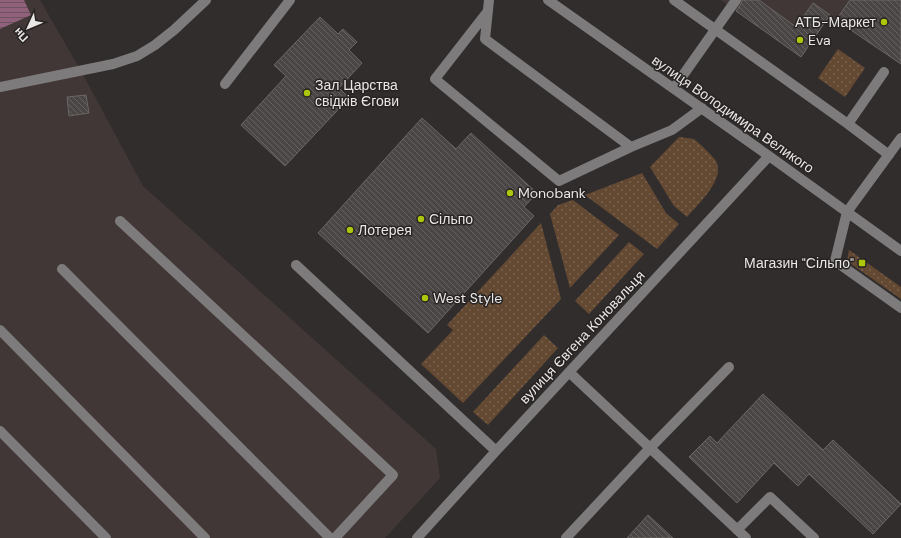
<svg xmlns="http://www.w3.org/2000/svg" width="901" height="538" viewBox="0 0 901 538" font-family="'DM Sans',sans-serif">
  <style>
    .built { fill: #413736 }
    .grass { fill: url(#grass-dots) }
    .water { fill: url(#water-rules) }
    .building { fill: url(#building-back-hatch); stroke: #6a6665 }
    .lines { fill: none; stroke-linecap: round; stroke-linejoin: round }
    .minor { stroke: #7d7b7b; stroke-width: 10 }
    .poi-dot { fill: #aec60b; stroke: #272423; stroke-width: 1.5 }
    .labels { text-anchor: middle; stroke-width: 3; stroke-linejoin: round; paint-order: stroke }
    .poi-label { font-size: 14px; fill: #e9e6e6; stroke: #272423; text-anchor: start }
    .street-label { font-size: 14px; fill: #e9e6e6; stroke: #272423 }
  </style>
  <defs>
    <pattern id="grass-dots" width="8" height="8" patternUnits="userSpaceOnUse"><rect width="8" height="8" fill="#644932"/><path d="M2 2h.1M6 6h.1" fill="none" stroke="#7a6350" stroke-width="1.8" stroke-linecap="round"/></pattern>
    <pattern id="water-rules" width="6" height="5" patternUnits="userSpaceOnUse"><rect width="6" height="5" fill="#91617b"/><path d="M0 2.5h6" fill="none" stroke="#6c5360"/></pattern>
    <pattern id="building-back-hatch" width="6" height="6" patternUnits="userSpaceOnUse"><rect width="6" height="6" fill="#4a4645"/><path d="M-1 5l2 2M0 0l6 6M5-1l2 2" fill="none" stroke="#646160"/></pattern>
  </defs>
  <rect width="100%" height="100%" fill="#312d2d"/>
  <path class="built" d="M0 0H40L81 71 143 186 436 449 440 478 385 538H0Z
    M721 0H850L836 20 830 16 801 57Z"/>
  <path class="grass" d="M838 49 865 68 845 97 818 78Z
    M679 137 694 139C700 144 712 155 716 161 726 179 697 205 687 217L674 206 650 167Z
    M642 173 666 213 679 224 657 249 585 195Z
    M573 200 619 235 570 288 550 214 558 205Z
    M541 223 561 299 463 403 421 364 453 330 447 325Z
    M629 242 644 254 589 314 575 301Z
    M849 250 901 287V299L847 261Z
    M544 335 558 348 488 425 473 412Z"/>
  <path class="water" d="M0 0H24L31 15 0 29Z"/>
  <path class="building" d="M742 0H759L796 27 813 3 830 15 801 57 736 11 741 4Z
    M850 0H901V64L836 20Z
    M320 17 338 34 343 29 357 42 349 50 362 63 339 88 349 98 285 166 241 125 286 76 274 65Z
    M86 95 89 113 69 116 67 97Z
    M422 118 456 149 471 133 537 193 524 207 534 216 428 333 318 233Z
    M763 394 823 450 833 440 901 504 873 534 809 474 798 486 774 463 737 503 689 457 710 436 717 443Z
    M648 515 673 538H627Z"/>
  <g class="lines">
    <path class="minor" d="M489 0 485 39 631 147 672 130 702 108
      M548 0 769 156 901 251
      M674 0 848 124 889 155
      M488 11 435 79 559 181 631 147
      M225 84 290 0
      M0 87 113 64 137 56 155 45 174 30 206 0
      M674 88 736 0
      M848 124 884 72
      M901 138 847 212 835 261 901 308
      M120 221 393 475 335 538
      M296 265 496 451
      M62 269 330 538
      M0 330 205 538
      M569 372 746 538
      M0 431 106 538
      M737 530 770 497 814 538
      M417 538 496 451 769 156
      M566 538 650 448 729 367"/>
  </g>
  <g class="poi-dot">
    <circle cx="884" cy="22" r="4"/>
    <circle cx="800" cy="40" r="4"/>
    <circle cx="307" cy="93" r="4"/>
    <circle cx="510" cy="193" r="4"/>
    <circle cx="421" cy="219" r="4"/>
    <circle cx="350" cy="230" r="4"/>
    <rect x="858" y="259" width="8" height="8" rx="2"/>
    <circle cx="425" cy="298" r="4"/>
  </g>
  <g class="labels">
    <g class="poi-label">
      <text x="876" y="27" text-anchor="end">АТБ-Маркет</text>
      <text x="808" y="45">Eva</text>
      <text x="315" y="90">Зал Царства<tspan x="315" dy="16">свідків Єгови</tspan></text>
      <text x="518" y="198">Monobank</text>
      <text x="429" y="224">Сільпо</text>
      <text x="358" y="235">Лотерея</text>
      <text x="854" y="268" text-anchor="end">Магазин "Сільпо"</text>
      <text x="433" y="303">West Style</text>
    </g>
    <g class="street-label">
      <text transform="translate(733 114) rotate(35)" y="5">вулиця Володимира Великого</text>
      <text transform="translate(582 337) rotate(-47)" y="5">вулиця Євгена Коновальця</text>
    </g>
  </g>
  <g transform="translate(28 28) rotate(226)" stroke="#272423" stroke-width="3" paint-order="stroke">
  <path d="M0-3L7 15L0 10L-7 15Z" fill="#e9e6e6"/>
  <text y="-6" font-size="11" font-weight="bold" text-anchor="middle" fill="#e9e6e6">Пн</text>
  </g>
</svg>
